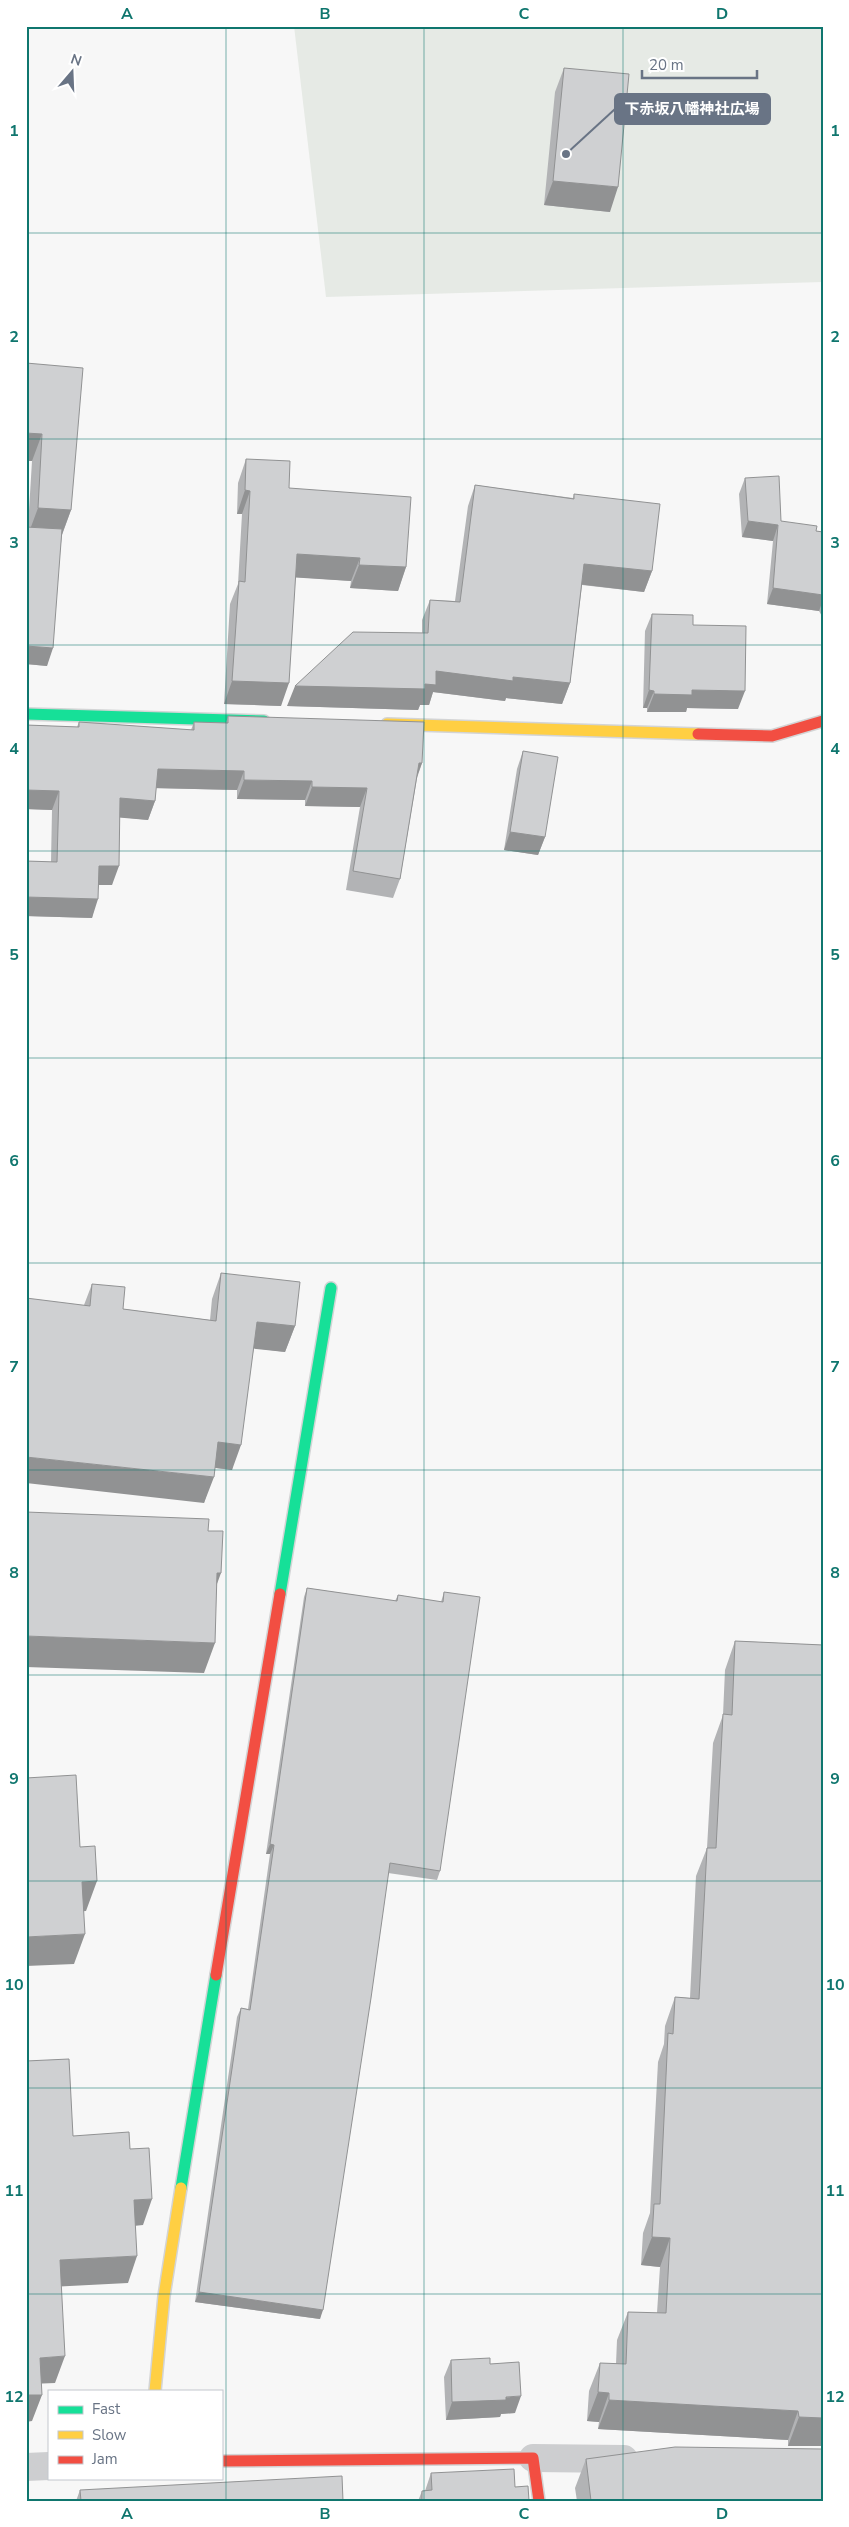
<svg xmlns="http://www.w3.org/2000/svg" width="849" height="2527" viewBox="0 0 849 2527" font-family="'Nunito Sans','Noto Sans JP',sans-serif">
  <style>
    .green { fill: #e6eae5 }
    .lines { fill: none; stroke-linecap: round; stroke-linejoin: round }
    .fast-casing { stroke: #d3d4d5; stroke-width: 14 }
    .slow-casing { stroke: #d3d4d5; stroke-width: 14 }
    .jam-casing { stroke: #d3d4d5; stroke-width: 14 }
    .street { stroke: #cdced0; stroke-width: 28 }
    .fast { stroke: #16e098; stroke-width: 11 }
    .slow { stroke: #ffcf43; stroke-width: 11 }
    .jam { stroke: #f24e42; stroke-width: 11 }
    .wall { fill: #b2b3b5 }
    .shaded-wall { fill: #919293 }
    .building { fill: #cfd0d2; stroke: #919293 }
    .grid { fill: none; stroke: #0f766e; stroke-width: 1; stroke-opacity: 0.55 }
    .leader { fill: none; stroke: #697485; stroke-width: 2 }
    .callout-dot { fill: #697485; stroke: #fff; stroke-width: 2 }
    .callout { fill: #697485; stroke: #697485; stroke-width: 2 }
    .callout-label { font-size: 15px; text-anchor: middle; font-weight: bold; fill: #fff }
    .neatline { fill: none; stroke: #0f766e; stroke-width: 2 }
    .grid-label { font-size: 16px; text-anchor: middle; font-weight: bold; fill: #0f766e }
  </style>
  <rect width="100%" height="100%" fill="#f7f7f7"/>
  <path class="green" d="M294 26H823V282L326 297Z"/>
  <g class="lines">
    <defs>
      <path id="fast" d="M26 714 264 721
        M280 1594 331 1288
        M181 2188 216 1975"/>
      <path id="slow" d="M387 724 698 734
        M155 2391 164 2296 181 2188"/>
      <path id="jam" d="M698 734 772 736 823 721
        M216 1975 280 1594
        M221 2461 533 2458 539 2501"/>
    </defs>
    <use href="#fast" class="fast-casing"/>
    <use href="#slow" class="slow-casing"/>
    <use href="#jam" class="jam-casing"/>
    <path class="street" d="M533 2458 624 2459
      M26 2467 49 2466"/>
    <use href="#fast" class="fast"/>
    <use href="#slow" class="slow"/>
    <use href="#jam" class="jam"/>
  </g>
  <path class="wall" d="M564 68 610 212 544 205 555 92Z
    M26 363 71 510 62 535 47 666 26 664V527H28L32 461Z
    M246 459 406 567 398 591 350 588 351 581 295 577 281 706 224 704 230 604 238 584 242 514H237L238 483Z
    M745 478 781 521 816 531 823 532V618L819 611 767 604 773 541 742 537 739 494Z
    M475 485 573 498 574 494 652 571 644 592 582 585 570 683 562 704 506 698 505 701 433 692 429 705H420L418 710 287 706 422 633V620L430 600 455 601 468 506Z
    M652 614 693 625 738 709 687 708 686 712H647V708H643L645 631Z
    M228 716 422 763 417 778 400 879 393 898 346 890 360 807 305 806V800L237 799V790L156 788 155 801 148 820 120 817 112 885H99L92 918 26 916V861L51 862 52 810 26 809V725L77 727 79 722 191 730 194 722 226 723Z
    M523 751 545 837 538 855 504 850 517 769Z
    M221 1273 295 1326 285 1352 254 1348 232 1470 215 1468 204 1503 84 1305 92 1284 123 1309 210 1320 212 1299Z
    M307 1588 395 1601 398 1595 441 1602 444 1592 440 1871 437 1880 388 1873 320 2319 195 2302 237 2017 241 2008 248 2009 270 1854H266L304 1597Z
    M735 1641 823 1645V2446H788V2440L598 2429 599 2422 587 2421 589 2391 600 2363 616 2364 617 2340 628 2312 657 2313 660 2267 641 2265 643 2233 650 2213 658 2062 664 2044 665 2026 675 1997 690 1998 696 1876 707 1848 713 1743 723 1715 725 1670Z
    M451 2360 490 2364 515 2413 501 2414 500 2417 446 2420 444 2377Z
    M586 2459 823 2501H577L575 2488Z
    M431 2473 515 2487 529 2501H418L422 2491H425Z
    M80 2490 343 2501H76Z"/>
  <path class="shaded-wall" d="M553 181 618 187 610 212 544 205Z
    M26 433 42 434 32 461H26Z
    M245 490 250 491 242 514H237Z
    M38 508 71 510 61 537 28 535Z
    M748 521 778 525 773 541 742 537Z
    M297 554 360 558 351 581 288 577Z
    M584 564 652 571 644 592 577 584Z
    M359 565 406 567 398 591 350 588Z
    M773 588 823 595V600L819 611 767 604Z
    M26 646 53 648 47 666 26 664Z
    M436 671 513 677 570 683 562 704 506 698 505 701 433 692 429 705H420L418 710 287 706 295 686 425 684Z
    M232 681 289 683 281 706 224 704Z
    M649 690 654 691 647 708H643Z
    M692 690 745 691 738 709 687 708 686 712H647L654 694Z
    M419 763H422L415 782Z
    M158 769 244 771 237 790 151 788Z
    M244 780 312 781 305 800 237 799Z
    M312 787 367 788 360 807 305 806Z
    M26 790 59 791 52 810 26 809Z
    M120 798 155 801 148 820 113 817Z
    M510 832 545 837 538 855 504 850Z
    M99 866H119L112 885H92Z
    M26 897 98 899 92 918 26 916Z
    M257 1322 295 1326 285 1352 248 1348Z
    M218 1442 241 1445 232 1470 209 1467Z
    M26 1457 214 1477 204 1503 26 1483Z
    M217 1573H221L210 1603Z
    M26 1636 215 1643 204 1673 26 1667Z
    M270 1844 274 1845 270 1854H266Z
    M97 1881 86 1911 71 1912 82 1882Z
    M85 1934 74 1964 26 1966V1937Z
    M152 2199 143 2225 124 2227 134 2200Z
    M652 2237 670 2238 660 2267 641 2265Z
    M137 2256 128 2283 50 2287 60 2260Z
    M199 2292 323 2310 320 2319 195 2302Z
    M65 2356 55 2383 30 2384 40 2358Z
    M598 2392 609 2393 599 2422 587 2421Z
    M26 2395H42L32 2421 26 2422Z
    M521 2396 515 2413 501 2414 500 2417 446 2420 452 2402Z
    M609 2400 798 2411 788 2440 598 2429Z
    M799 2417 823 2418V2446H788Z"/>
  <path class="building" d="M564 68 629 74 618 187 553 181Z
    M26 363 83 368 71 510 38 508 42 434 26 433Z
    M246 459 290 461 289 488 411 497 406 567 359 565 360 558 297 554 289 683 232 681 239 581 245 582 250 491 245 490Z
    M779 476 781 521 817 526 816 531 823 532V595L773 588 778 525 748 521 745 478Z
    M475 485 574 499V494L660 504 652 571 584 564 570 683 513 677V681L436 671V685L425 684V689L295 686 353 632 428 633 430 600 460 602Z
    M26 527 62 529 53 648 26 646Z
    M652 614 693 615V625L746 626 745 691 692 690V695L654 694V691L649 690Z
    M228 716 424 722 422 763H419L400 879 353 871 367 788 312 787V781L244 780V771L158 769 155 801 120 798 119 866H99L98 899 26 897V861L57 862 59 791 26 790V725L79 727V722L194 730V722L228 723Z
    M523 751 558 757 545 837 510 832Z
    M221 1273 300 1282 295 1326 257 1322 241 1445 218 1442 214 1477 26 1457V1298L90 1306 92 1284 125 1287 123 1309 216 1321Z
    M26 1512 209 1519 208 1531H223L221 1573H217L215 1643 26 1636Z
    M307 1588 397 1601 398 1595 443 1602 444 1592 480 1597 440 1871 390 1863 371 1998 323 2310 199 2292 241 2008 250 2010 274 1845 270 1844Z
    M735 1641 823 1645V2418L799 2417 798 2411 609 2400V2393L598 2392 600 2363 626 2364 628 2312 666 2313 670 2238 652 2237 654 2204H660L668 2033 673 2034 675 1997 699 1999 707 1848H716L723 1714 732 1715Z
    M76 1775 80 1847 95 1846 97 1881 82 1882 85 1934 26 1937V1778Z
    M69 2059 73 2136 129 2132 130 2149 149 2148 152 2199 134 2200 137 2256 60 2260 65 2356 40 2358 42 2395H26V2061Z
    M490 2358V2364L519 2362 521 2396 506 2397V2400L452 2402 451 2360Z
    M675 2447 823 2449V2501H591L586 2459Z
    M514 2469 515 2487 528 2486 529 2501H422V2491L432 2490 431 2473Z
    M342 2476 343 2501H81L80 2490Z"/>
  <path class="grid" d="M226 26V2501M424 26V2501M623 26V2501M26 233H823M26 439H823M26 645H823M26 851H823M26 1058H823M26 1263H823M26 1470H823M26 1675H823M26 1881H823M26 2088H823M26 2294H823"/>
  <path class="leader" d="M566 154L615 109"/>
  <circle class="callout-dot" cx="566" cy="154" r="5"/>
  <rect class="callout" x="615" y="94" width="155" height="30" rx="5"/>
  <g class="callout-label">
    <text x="692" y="114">下赤坂八幡神社広場</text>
  </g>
  <rect width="849" height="2527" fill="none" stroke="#ffffff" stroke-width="55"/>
  <rect x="48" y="2390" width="175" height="90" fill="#ffffff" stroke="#c3c7ce"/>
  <rect x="58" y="2406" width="25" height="8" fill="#16e098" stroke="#c3c7ce"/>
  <text x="92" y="2414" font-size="15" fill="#697485">Fast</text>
  <rect x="58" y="2431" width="25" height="8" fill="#ffcf43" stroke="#c3c7ce"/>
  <text x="92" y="2440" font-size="15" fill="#697485">Slow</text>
  <rect x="58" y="2456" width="25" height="8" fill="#f24e42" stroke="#c3c7ce"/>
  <text x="92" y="2464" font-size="15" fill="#697485">Jam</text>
  <g transform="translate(72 72) rotate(19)" stroke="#ffffff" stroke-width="4" paint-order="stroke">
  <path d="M0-4L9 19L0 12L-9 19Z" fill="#697485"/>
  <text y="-8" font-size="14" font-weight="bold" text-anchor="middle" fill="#697485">N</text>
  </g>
  <path d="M642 70v8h115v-8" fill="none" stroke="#697485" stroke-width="2.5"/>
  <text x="649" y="70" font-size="15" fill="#697485" stroke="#ffffff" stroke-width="4" paint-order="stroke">20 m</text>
  <rect x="28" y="28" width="794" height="2472" class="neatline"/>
  <g class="grid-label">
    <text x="127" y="19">A</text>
    <text x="325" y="19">B</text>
    <text x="524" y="19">C</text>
    <text x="722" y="19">D</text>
    <text x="14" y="136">1</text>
    <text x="835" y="136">1</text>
    <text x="14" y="342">2</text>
    <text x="835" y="342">2</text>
    <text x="14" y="548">3</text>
    <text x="835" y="548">3</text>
    <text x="14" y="754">4</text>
    <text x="835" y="754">4</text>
    <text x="14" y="960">5</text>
    <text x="835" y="960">5</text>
    <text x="14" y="1166">6</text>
    <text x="835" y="1166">6</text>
    <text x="14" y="1372">7</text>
    <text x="835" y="1372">7</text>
    <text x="14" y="1578">8</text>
    <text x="835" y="1578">8</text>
    <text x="14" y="1784">9</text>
    <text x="835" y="1784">9</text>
    <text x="14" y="1990">10</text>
    <text x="835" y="1990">10</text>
    <text x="14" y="2196">11</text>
    <text x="835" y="2196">11</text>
    <text x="14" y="2402">12</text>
    <text x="835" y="2402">12</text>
    <text x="127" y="2519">A</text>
    <text x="325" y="2519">B</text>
    <text x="524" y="2519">C</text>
    <text x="722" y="2519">D</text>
  </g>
</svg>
